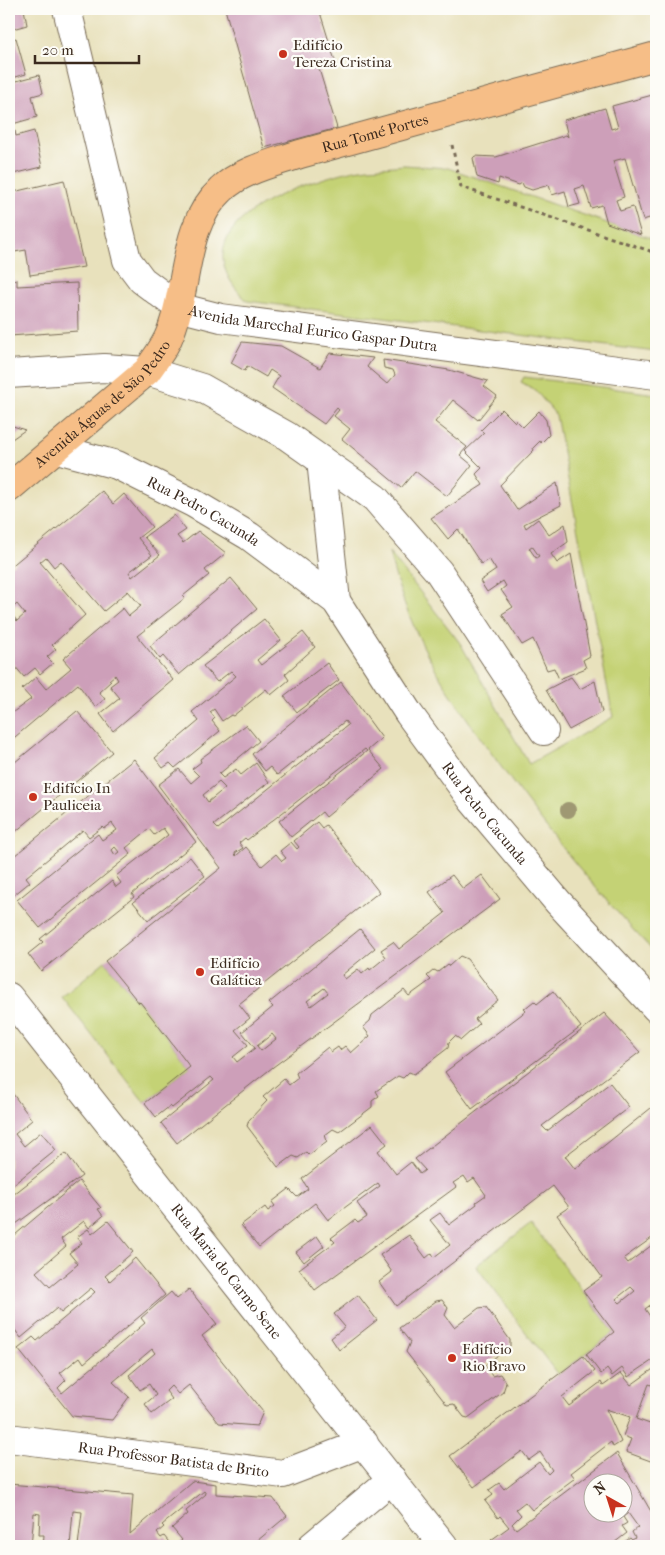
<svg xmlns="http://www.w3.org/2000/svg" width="665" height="1555" viewBox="0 0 665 1555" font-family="'IM FELL French Canon',serif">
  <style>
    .green { fill: #c4d274; stroke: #807e49 }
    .building { fill: #cd9fb9; fill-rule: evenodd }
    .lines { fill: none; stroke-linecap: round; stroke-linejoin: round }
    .minor-casing { stroke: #786a55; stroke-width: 30 }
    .major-casing { stroke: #786a55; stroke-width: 30 }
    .path { stroke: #786a55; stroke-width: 3; stroke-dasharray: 4 4; stroke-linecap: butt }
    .minor { stroke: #fff; stroke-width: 28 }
    .major { stroke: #f6be87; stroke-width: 28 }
    .tree { fill: #9f9873 }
    .poi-dot { fill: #c8321e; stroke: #fdfcf7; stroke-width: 2 }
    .labels { text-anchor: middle; stroke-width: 4.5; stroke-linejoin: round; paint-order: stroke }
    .poi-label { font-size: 15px; fill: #3b2a1e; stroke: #fdfcf7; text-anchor: start }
    .street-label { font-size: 15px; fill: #3b2a1e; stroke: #fdfcf7 }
  </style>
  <rect width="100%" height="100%" fill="#fdfcf7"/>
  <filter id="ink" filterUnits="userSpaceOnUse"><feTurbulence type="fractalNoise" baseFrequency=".02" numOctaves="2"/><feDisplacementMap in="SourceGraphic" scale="10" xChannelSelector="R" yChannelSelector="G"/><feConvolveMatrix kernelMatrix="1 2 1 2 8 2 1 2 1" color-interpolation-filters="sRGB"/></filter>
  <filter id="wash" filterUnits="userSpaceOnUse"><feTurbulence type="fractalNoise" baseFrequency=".0096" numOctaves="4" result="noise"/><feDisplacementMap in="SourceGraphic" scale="20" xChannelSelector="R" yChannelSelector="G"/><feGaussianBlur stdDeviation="1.12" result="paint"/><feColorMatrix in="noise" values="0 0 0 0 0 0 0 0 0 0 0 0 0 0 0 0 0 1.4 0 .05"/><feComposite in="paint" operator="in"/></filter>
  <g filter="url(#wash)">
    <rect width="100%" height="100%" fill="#e8e1bc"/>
    <path class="green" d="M404 165 448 168 656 240V352L247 301C170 226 297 184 354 170 370 167 388 167 404 165Z
      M524 377 656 394V954C600 896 549 833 502 768 451 697 411 642 390 556L389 552 460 643 529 764 613 717 556 415 535 390 521 382Z
      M105 961 138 1003 140 1002 190 1067 145 1103 62 997Z
      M531 1223 614 1332 558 1375 476 1266Z"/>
    <g id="blocks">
      <path class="building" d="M9 9H24L27 25 9 30Z
        M225 9H319L336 64 319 69 337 128 264 148Z
        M16 38 26 74 9 79V40Z
        M39 75 43 93 32 96 37 117 9 125V83Z
        M656 94V216L643 220 625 158 613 161 624 197 616 200 620 211 633 207 641 235 607 223 602 205 591 208 584 186 575 189 580 204 569 207 565 191 552 195 549 185 532 190 524 187 522 183 519 185 499 178 498 184 477 177 473 158 475 156 496 157 566 135 568 137 564 120 605 108 611 129 618 127 612 106Z
        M9 127 11 132 15 131 16 136 34 131 42 167 9 175Z
        M64 180 84 267 30 275 26 250 9 253V193Z
        M17 280V286L77 283 78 331 10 336 9 281Z
        M242 342 281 346 320 368 330 353 373 358 367 367 387 384 395 375 393 370 384 368 383 360 449 370 488 381 484 386 497 396 478 420 453 400 435 422 467 447 460 455 472 465 447 496 415 471 401 488 342 439 350 429 334 416 339 410 337 408 324 424 272 388 279 376 270 370 266 377 247 366 245 371 231 363Z
        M9 403H12L10 425 25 430 9 441Z
        M502 409 515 422 516 420 523 427 539 411 546 420 549 435 541 443 540 441 533 448 534 450 500 485 517 510 557 483 561 505 524 524 526 528 538 519 549 535 565 524 568 542 551 554 557 563 571 554 590 656 583 660 586 668 559 679 554 668 547 670 533 639 522 645 502 614 513 607 501 590 506 586 503 581 487 592 480 581 496 570 489 559 481 564 458 529 448 539 431 518 483 485 476 474 482 468 465 451 484 433 481 430ZM532 546 539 556 536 558 529 548Z
        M102 491 113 504 124 494 152 527 138 538 152 555 129 572 132 577 160 555 144 537 174 515 186 530 177 536 183 543 198 531 226 553 205 570 209 575 183 596 185 598 137 636 173 680 113 731 100 714 120 698 110 686 118 680 115 675 109 680 111 681 99 692 105 699 95 707 78 684 9 742V715L31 699 22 689 36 677 46 689 71 668 63 659 123 608 129 616 141 606 128 591 104 611 61 561 54 567 46 557 40 562 85 615 52 645 56 649 47 657 53 663 40 674 35 668 24 677 9 659V568ZM17 604 25 614 17 621 9 611Z
        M231 578 257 609 179 675 163 656 160 659 150 646Z
        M264 619 281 640 257 660 261 665 303 632 315 647 285 674 289 680 271 695 266 689 233 716 231 715 222 721 214 709 210 712 215 718 212 721 220 731 175 768 170 763 163 768 155 758 199 721 192 712 236 676 231 671 217 682 203 666Z
        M327 663 339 680 297 712 284 696Z
        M571 677 580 689 595 681 602 712 569 730 546 690Z
        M341 682 382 738 368 750 384 769 326 817 322 812 291 837 279 821 367 751 365 749 247 840 245 838 239 843 243 848 235 853 236 856 246 847 262 866 276 854 282 861 286 858 280 851 291 842 297 849 299 847 294 841 317 822 322 828 326 825 379 892 239 1004 250 1018 235 1030 248 1045 233 1057 237 1062 255 1048 242 1032 273 1007 269 1003 360 929 375 948 342 975 345 979 358 969 362 974 369 968 370 970 386 957 381 950 393 942 399 949 445 913 429 892 452 875 463 889 482 875 500 899 273 1067 177 1143 161 1123 214 1080 211 1077 172 1108 170 1106 156 1117 145 1103 190 1067 140 1002 139 1003 105 961 221 868 158 785 179 769 191 783 199 776 192 769 201 762 200 759 246 725 259 741 219 774 223 778 236 769 241 775 256 763 269 782 214 825 218 829 348 725 345 721 277 775 270 767 265 771 252 754ZM219 782 225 788 208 802 203 795ZM324 988 328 993 311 1006 307 1001ZM272 1034 276 1039 261 1051 257 1046Z
        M77 711 112 752 9 837V767Z
        M134 759 196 842 132 894 134 897 41 971 28 954 43 942 40 939 112 881 116 887 121 883 116 876 168 835 163 828 154 835 149 829 126 848 131 854 40 928 17 900 98 834 102 840 117 830 112 823 104 829 102 827 89 837 83 830 26 877 30 882 9 899V860ZM115 847 119 852 115 855 112 850Z
        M190 857 205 876 148 920 133 902Z
        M460 956 467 959 498 1000 475 1019 479 1024 461 1040 455 1036 449 1042 448 1048 414 1074 409 1072 403 1078 398 1076 376 1091 379 1096 372 1101V1107L339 1132 333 1129 325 1135 327 1141 309 1155 306 1152 298 1158 293 1156 278 1167 247 1126 249 1120 267 1101 263 1097 284 1079 289 1085 298 1078 296 1073 328 1047 331 1052 338 1047 340 1050 345 1046 351 1053 370 1036 363 1027 370 1021 372 1015 404 990 409 996 431 980 427 976 434 970 438 972 448 964 449 966Z
        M553 991 581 1027 472 1109 445 1072 526 1011 524 1009 534 1001 537 1004Z
        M604 1013 640 1052 542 1126 547 1131 610 1083 629 1107 565 1156 575 1169 656 1104V1235L624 1258 628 1263 656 1242V1301L645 1309 656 1325V1358L628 1377 622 1368 612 1376 607 1369 601 1374 586 1354 614 1332 583 1291 602 1277 557 1215 569 1207 553 1186 396 1306 379 1282 392 1272 380 1255 409 1235 426 1258 432 1253 434 1257 450 1245 430 1220 440 1213 449 1225 477 1204 476 1202 486 1195 474 1178 468 1182 464 1176 453 1183 456 1187 315 1290 299 1269 335 1242 331 1238 355 1220 358 1223 367 1217 357 1203 380 1186 378 1183 328 1220 315 1203 259 1247 241 1225 265 1207 268 1211 275 1206 272 1202 289 1189 297 1197 308 1189 302 1179 372 1125 387 1144 378 1151 396 1174 411 1162 420 1174 425 1170 415 1159ZM631 1287 635 1291 620 1303 616 1299Z
        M10 1090 32 1120 15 1134 24 1146 41 1132 56 1150 9 1188Z
        M66 1153 82 1176 9 1229V1198Z
        M79 1181 101 1208 98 1209 103 1216 89 1228 84 1221 61 1239 66 1246 36 1272 50 1287 78 1264 69 1253 82 1243 77 1237 88 1229 92 1234 108 1221 133 1252 105 1276 110 1281 135 1258 165 1295 84 1363 80 1357 60 1373 66 1380 58 1388 62 1393 145 1323 141 1318 171 1292 177 1299 189 1289 217 1324 202 1336 263 1412 257 1426 219 1423 189 1385 178 1394 171 1386 166 1391 172 1399 152 1414 145 1404 156 1395 149 1384 140 1390 129 1375 155 1353 152 1349 113 1382 129 1397 112 1420 72 1416 18 1349 33 1337 37 1341 95 1292 91 1288 61 1313 57 1308 21 1338 9 1322V1240Z
        M317 1236 324 1246 304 1262 296 1252Z
        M358 1295 377 1320 339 1350 331 1338 345 1327 334 1314Z
        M442 1300 448 1308 445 1315 454 1327 479 1308 486 1307 510 1340V1346L485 1365 492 1376 500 1374 506 1383 503 1392 468 1418 464 1417 454 1404 447 1405 406 1352 410 1342 399 1328 436 1301Z
        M583 1356 595 1371 562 1397 569 1406 601 1382 603 1386 621 1373 631 1385 656 1367V1387L649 1384 636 1419 650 1424 656 1407V1463L626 1452 631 1439 623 1436 630 1417 606 1409 621 1442 613 1447 611 1442 571 1473 575 1478 532 1510 525 1502 516 1509 521 1515 512 1524 516 1529 617 1453 656 1520V1546H619L630 1538 632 1540 635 1538 632 1532 638 1527 628 1513 623 1517 627 1523 622 1526 627 1533 610 1546H495L491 1540 509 1527 500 1516 498 1518 485 1501 493 1495 489 1490 499 1483 504 1489 539 1462 548 1474 552 1470 540 1452 529 1460 522 1451 474 1487 450 1456ZM592 1482H622V1512H592Z
        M192 1481 216 1484V1494L273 1498 287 1516 251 1546H176L182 1540 172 1528 188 1514 186 1511 206 1494 204 1491 162 1525 164 1527 157 1533 161 1538 164 1536 172 1546H78L82 1512 73 1511 70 1546H43L44 1535H39L40 1514 34 1513 31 1546H9V1484L133 1495 130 1534Z
        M656 1492V1507L651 1505Z"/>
    </g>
  </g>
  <g filter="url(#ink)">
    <use href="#blocks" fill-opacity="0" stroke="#786a55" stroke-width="1"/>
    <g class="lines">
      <defs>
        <g id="minor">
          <path id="s1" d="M67 9 127 260 142 280 178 307 221 318 656 375"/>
          <path d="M9 374 104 368 147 371 202 388 287 436 375 498 439 572 544 731"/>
          <path id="s2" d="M57 449 117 465 193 503 249 536 336 601 409 714 472 800 558 902 656 1008"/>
          <path d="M321 460 336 601"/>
          <path id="s3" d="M9 997 444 1546"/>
          <path id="s4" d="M9 1438 283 1474 364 1443"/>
          <path d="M312 1546 392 1479"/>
        </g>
        <g id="major">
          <path id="s5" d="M9 488 147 371C156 358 166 346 171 331 189 285 182 226 221 190 241 170 274 163 300 154L656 56"/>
        </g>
      </defs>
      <use href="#minor" class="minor-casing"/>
      <use href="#major" class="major-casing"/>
      <path class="path" d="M452 145 461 187 656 253"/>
      <use href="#minor" class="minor"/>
      <use href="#major" class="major"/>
    </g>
    <circle class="tree" cx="568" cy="810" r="8"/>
  </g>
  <g class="poi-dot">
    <circle cx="283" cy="54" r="5"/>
    <circle cx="33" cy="797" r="5"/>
    <circle cx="200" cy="972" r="5"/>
    <circle cx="452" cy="1358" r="5"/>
  </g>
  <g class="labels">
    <g class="poi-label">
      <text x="293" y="50">Edifício<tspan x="293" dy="17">Tereza Cristina</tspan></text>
      <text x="43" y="793">Edifício In<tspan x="43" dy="17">Pauliceia</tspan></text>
      <text x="210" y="968">Edifício<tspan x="210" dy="17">Galática</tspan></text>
      <text x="462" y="1354">Edifício<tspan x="462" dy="17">Rio Bravo</tspan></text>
    </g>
    <g class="street-label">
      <text dy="5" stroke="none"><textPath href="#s5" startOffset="545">Rua Tomé Portes</textPath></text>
      <text dy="5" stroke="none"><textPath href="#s1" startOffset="465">Avenida Marechal Eurico Gaspar Dutra</textPath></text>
      <text dy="5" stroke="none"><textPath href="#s5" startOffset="126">Avenida Águas de São Pedro</textPath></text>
      <text dy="5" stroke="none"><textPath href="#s2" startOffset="160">Rua Pedro Cacunda</textPath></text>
      <text dy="5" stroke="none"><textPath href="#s2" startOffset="580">Rua Pedro Cacunda</textPath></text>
      <text dy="5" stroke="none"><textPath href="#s3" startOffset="350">Rua Maria do Carmo Sene</textPath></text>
      <text dy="5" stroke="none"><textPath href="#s4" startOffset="166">Rua Professor Batista de Brito</textPath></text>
    </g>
  </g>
  <rect width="665" height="1555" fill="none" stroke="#fdfcf7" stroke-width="30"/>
  <g transform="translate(608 1498) rotate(321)"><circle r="24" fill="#fdfcf7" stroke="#afa8a0"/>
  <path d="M0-4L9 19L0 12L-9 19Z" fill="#c8321e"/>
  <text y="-8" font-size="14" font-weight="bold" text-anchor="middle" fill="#3b2a1e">N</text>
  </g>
  <path d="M35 55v8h104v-8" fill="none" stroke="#3b2a1e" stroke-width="2.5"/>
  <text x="42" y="55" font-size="15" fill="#3b2a1e" stroke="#fdfcf7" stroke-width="4" paint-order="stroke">20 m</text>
</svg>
